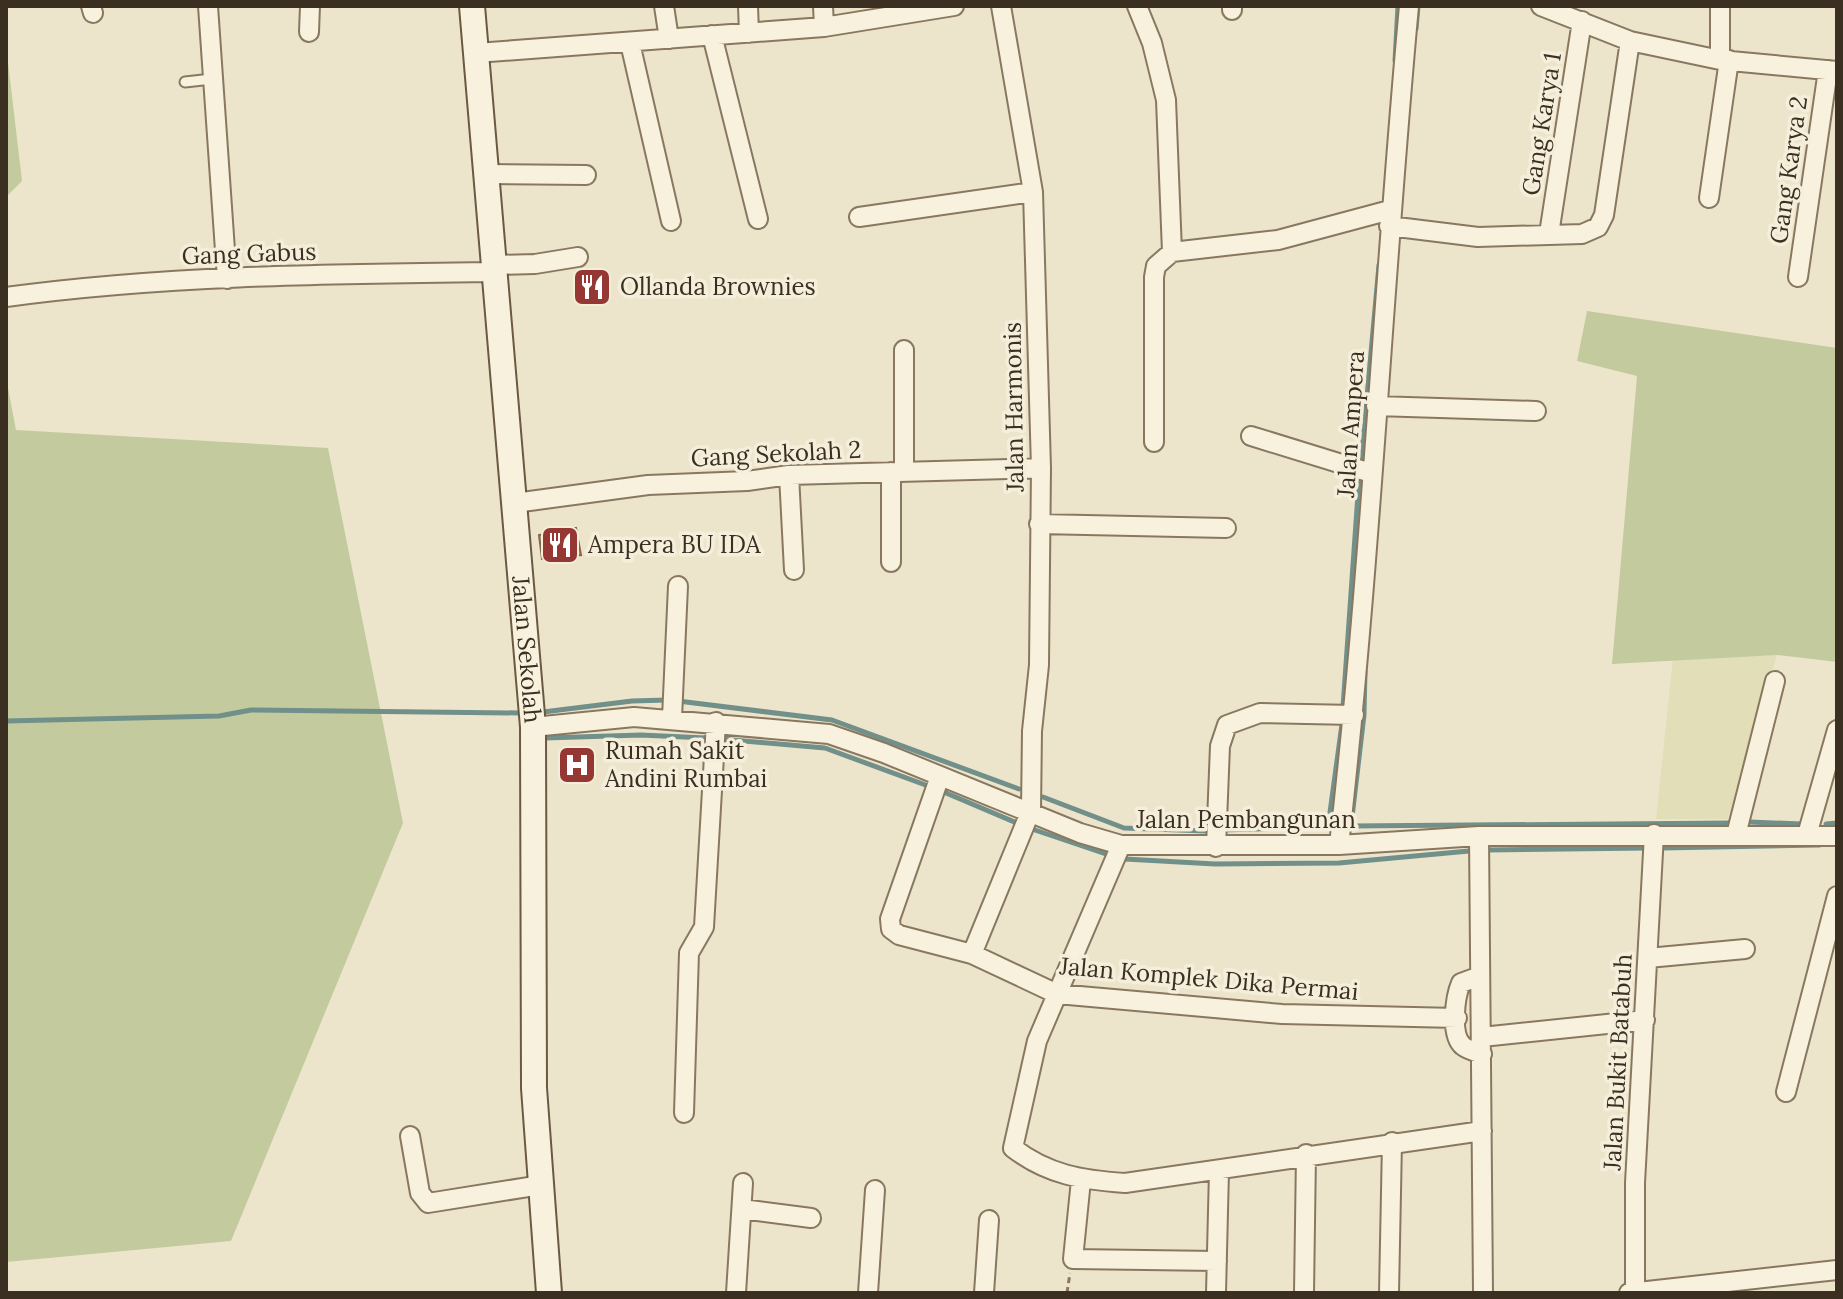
<svg xmlns="http://www.w3.org/2000/svg" width="1843" height="1299" viewBox="0 0 1843 1299" font-family="Lora,serif">
  <style>
    .farmland { fill: #e2deb8 }
    .green { fill: #c3cb9e }
    .lines { fill: none; stroke-linecap: round; stroke-linejoin: round }
    .stream { stroke: #71908a; stroke-width: 5 }
    .building { fill: #c9a483; stroke: #876446; stroke-width: 2 }
    .lane-casing { stroke: #89785f; stroke-width: 13 }
    .street-casing { stroke: #89785f; stroke-width: 22 }
    .secondary-casing { stroke: #6b5942; stroke-width: 28 }
    .path { stroke: #89785f; stroke-width: 3; stroke-dasharray: 6 4; stroke-linecap: butt }
    .lane { stroke: #f8f1de; stroke-width: 9 }
    .street { stroke: #f8f1de; stroke-width: 18 }
    .secondary { stroke: #f8f1de; stroke-width: 24 }
    .labels { text-anchor: middle; stroke-width: 7; stroke-linejoin: round; paint-order: stroke }
    .street-label { font-size: 24px; fill: #3b2f22; stroke: #f5eeda }
    .poi-label { font-size: 24px; fill: #3b2f22; stroke: #f5eeda; text-anchor: start }
  </style>
  <rect width="100%" height="100%" fill="#ede5cb"/>
  <path class="farmland" d="M1777 655 1728 819H1656L1673 658Z"/>
  <path class="green" d="M6 45 22 181 6 197Z
    M1587 311 1837 348V662L1777 655 1612 664 1637 376 1577 361Z
    M6 377 16 430 328 448 403 823 231 1241 6 1262Z"/>
  <g class="lines">
    <path class="stream" d="M1416 29 1418 6
      M1395 61 1398 6
      M1361 463 1379 265
      M1365 671 1364 715 1351 826 1731 823
      M678 701 832 720 1019 789
      M1343 707 1359 480
      M543 712 632 701 667 700
      M6 721 219 716 251 710 520 713 521 717
      M545 738 641 735 706 738
      M721 739 825 748 931 787
      M939 790 1019 824
      M1043 797 1124 828 1206 831
      M1749 822 1801 824
      M1826 824 1837 823
      M1032 829 1106 854
      M1223 830 1328 827 1342 724
      M1662 848 1820 845
      M1485 850 1648 848
      M1125 859 1215 864 1339 863 1469 851"/>
  </g>
  <path class="building" d="M576 528 581 555 542 559 539 535Z"/>
  <g class="lines">
    <defs>
      <path id="lane" d="M185 82 212 79"/>
      <path id="street" d="M91 6 93 13
        M208 6 227 279
        M664 6 669 39
        M748 6 749 33
        M823 6 824 27
        M1137 6 1152 43 1166 100 1172 252 1278 240 1390 210
        M1232 6V10
        M1541 6 1630 41 1720 60 1837 71
        M1720 6V60
        M309 32 310 6
        M712 35 758 219
        M630 43 671 221
        M476 53 824 27 954 6
        M486 174 586 175
        M1709 198 1729 60
        M859 217 1033 192
        M1389 226 1478 237 1582 234 1598 227 1604 215 1630 41
        M1549 234 1582 21
        M494 265 535 264 578 257
        M1798 277 1828 70
        M6 297C168 275 331 274 495 272
        M1376 406 1536 411
        M1251 436 1371 473
        M1154 442V277L1156 266 1172 252
        M904 471V350
        M789 475 794 570
        M515 503 648 485 747 481 789 475 1041 468
        M1039 524 1226 528
        M891 562V472
        M672 718 678 586
        M533 727 634 717 829 734 884 753 1080 833 1121 845H1339L1479 836H1837
        M940 776 890 919 891 929 899 935 972 954 1057 994 1282 1014 1457 1018
        M1736 835 1775 681
        M1807 835 1837 730
        M1479 836 1483 1293
        M1121 845 1037 1041 1013 1148C1048 1175 1082 1180 1125 1183L1482 1131
        M1339 845C1371 566 1383 285 1409 6
        M1216 847 1220 746 1227 725 1260 713 1354 715
        M972 954 1031 810 1032 731 1039 665 1041 468 1033 192 1001 6
        M1648 958 1745 949
        M1480 976 1461 983C1455 997 1450 1035 1463 1046 1468 1050 1476 1052 1482 1054
        M1482 1037 1645 1020
        M1786 1092 1837 896
        M684 1113 689 953 704 927 716 722
        M410 1136 420 1193 428 1203 541 1185
        M1081 1180 1073 1259 1217 1261
        M742 1209 811 1218
        M736 1293 743 1183
        M868 1293 875 1190
        M984 1293 989 1220
        M1216 1293 1219 1171
        M1304 1293 1306 1154
        M1389 1293 1392 1142
        M1629 1293 1837 1270
        M1635 1293V1183L1654 834"/>
      <g id="secondary">
        <path id="s1" d="M472 6 533 727 534 1088 549 1293"/>
      </g>
    </defs>
    <use href="#lane" class="lane-casing"/>
    <use href="#street" class="street-casing"/>
    <use href="#secondary" class="secondary-casing"/>
    <path class="path" d="M1067 1293 1070 1273"/>
    <use href="#lane" class="lane"/>
    <use href="#street" class="street"/>
    <use href="#secondary" class="secondary"/>
  </g>
  <defs>
    <symbol id="restaurant-square" viewBox="-11 -11 22 22"><rect x="-9" y="-9" width="18" height="18" rx="4" fill="#953732" stroke="#f5eeda"/><path d="M-5-6h1v4h1v-4h1v4h1v-4h1v5L-1.5 .5V6h-2V.5L-5-1ZM5-6V6H3V1.5H1.5Q1.5-4 5-6Z" fill="#fff"/></symbol>
    <symbol id="hospital-square" viewBox="-11 -11 22 22"><rect x="-9" y="-9" width="18" height="18" rx="4" fill="#953732" stroke="#f5eeda"/><path d="M-5-5h3v3.5h4V-5h3V5h-3V1.5h-4V5h-3Z" fill="#fff"/></symbol>
  </defs>
  <g fill-rule="evenodd">
    <use href="#restaurant-square" x="570" y="265" width="44" height="44"/>
    <use href="#restaurant-square" x="538" y="523" width="44" height="44"/>
    <use href="#hospital-square" x="555" y="743" width="44" height="44"/>
  </g>
  <g class="labels">
    <g class="street-label">
      <text transform="translate(1542 124) rotate(-81)" y="8">Gang Karya 1</text>
      <text transform="translate(1789 170) rotate(-82)" y="8">Gang Karya 2</text>
      <text transform="translate(249 254) rotate(-2)" y="8">Gang Gabus</text>
      <text transform="translate(1014 407) rotate(-91)" y="8">Jalan Harmonis</text>
      <text transform="translate(1351 424) rotate(-86)" y="8">Jalan Ampera</text>
      <text transform="translate(776 454) rotate(-3)" y="8">Gang Sekolah 2</text>
      <text dy="8" stroke="none"><textPath href="#s1" startOffset="646">Jalan Sekolah</textPath></text>
      <text x="1246" y="828">Jalan Pembangunan</text>
      <text transform="translate(1209 979) rotate(5)" y="8">Jalan Komplek Dika Permai</text>
      <text transform="translate(1618 1062) rotate(-87)" y="8">Jalan Bukit Batabuh</text>
    </g>
    <g class="poi-label">
      <text x="620" y="295">Ollanda Brownies</text>
      <text x="588" y="553">Ampera BU IDA</text>
      <text x="605" y="759">Rumah Sakit<tspan x="605" dy="28">Andini Rumbai</tspan></text>
    </g>
  </g>
  <rect width="1843" height="1299" fill="none" stroke="#3b2f22" stroke-width="16"/>
</svg>
